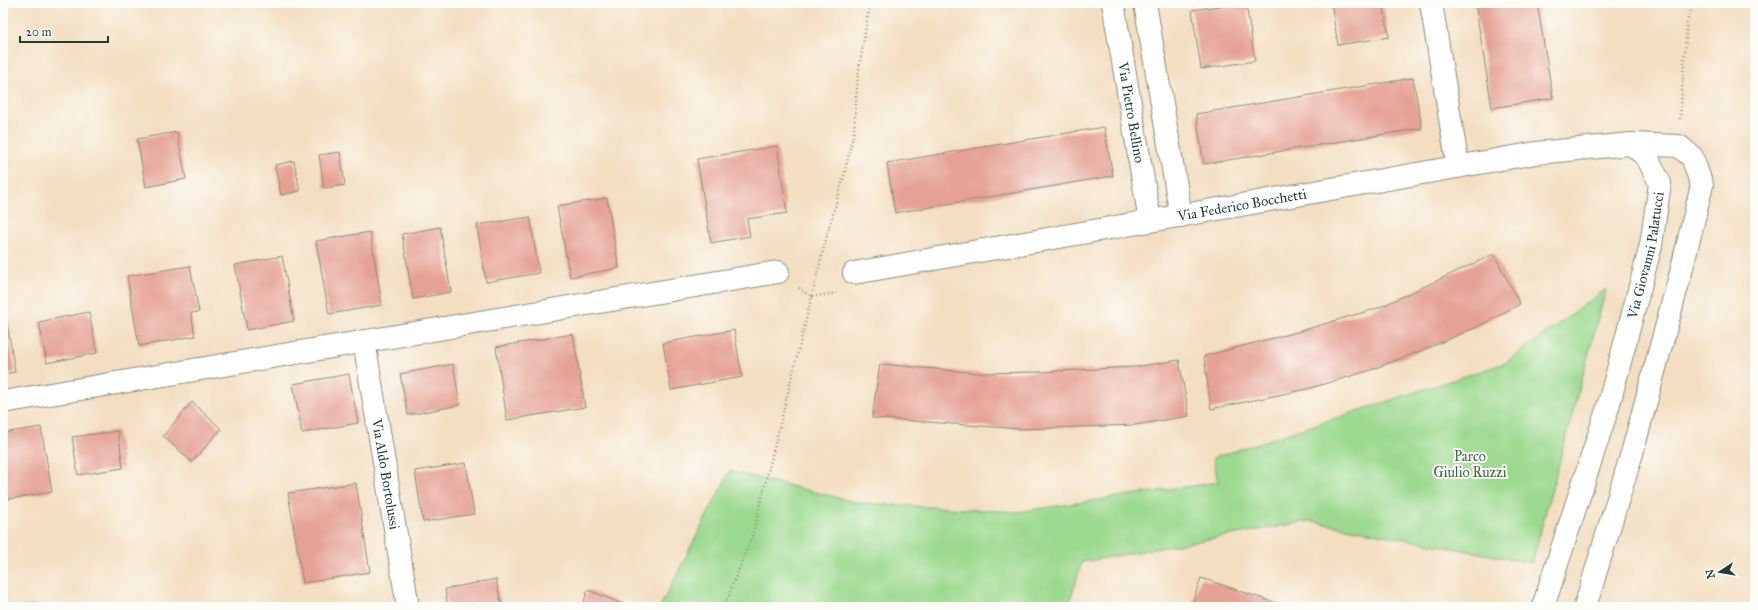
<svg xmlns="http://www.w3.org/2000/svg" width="1758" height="610" viewBox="0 0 1758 610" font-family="'IM FELL Great Primer',serif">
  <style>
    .green { fill: #9bd98e; stroke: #5d8b61 }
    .building { fill: #e5a194 }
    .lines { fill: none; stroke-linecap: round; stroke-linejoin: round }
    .minor-casing { stroke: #898e7a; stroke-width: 24 }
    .path { stroke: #898e7a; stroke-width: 2.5; stroke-dasharray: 1 3; stroke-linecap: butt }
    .minor { stroke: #fff; stroke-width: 22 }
    .labels { text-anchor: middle; stroke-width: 4; stroke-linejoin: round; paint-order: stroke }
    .street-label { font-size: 14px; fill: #1f3d34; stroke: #fdfcf7 }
    .park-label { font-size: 14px; fill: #3e644a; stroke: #fdfcf7 }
  </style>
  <rect width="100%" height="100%" fill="#fdfcf7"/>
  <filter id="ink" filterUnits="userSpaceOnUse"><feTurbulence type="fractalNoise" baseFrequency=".025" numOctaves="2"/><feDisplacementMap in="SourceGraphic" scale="8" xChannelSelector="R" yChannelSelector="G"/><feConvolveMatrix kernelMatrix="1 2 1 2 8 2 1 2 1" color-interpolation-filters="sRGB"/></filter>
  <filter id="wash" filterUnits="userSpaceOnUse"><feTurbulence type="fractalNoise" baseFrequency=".012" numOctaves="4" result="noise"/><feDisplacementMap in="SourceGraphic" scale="16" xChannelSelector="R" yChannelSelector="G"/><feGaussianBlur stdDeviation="0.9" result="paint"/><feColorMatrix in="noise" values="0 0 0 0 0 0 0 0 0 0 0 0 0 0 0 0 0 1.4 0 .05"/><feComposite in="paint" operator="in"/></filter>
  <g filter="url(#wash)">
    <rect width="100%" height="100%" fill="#f3dec1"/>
    <path class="green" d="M1606 289 1532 563 1309 521 1082 562 1068 607H660L730 471 859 503 1017 512 1218 482 1213 458 1505 363Z"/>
    <g id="blocks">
      <path class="building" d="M1240 3H1246L1255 61 1201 69 1192 10Z
        M1331 3H1383L1389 37 1338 45Z
        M1475 3H1537L1553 98 1492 108Z
        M1413 78 1422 128 1204 164 1196 114Z
        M1104 127 1113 176 895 213 887 163Z
        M177 132 186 179 146 187 137 139Z
        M777 146 787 213 747 219 750 236 711 243 697 159Z
        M340 152 345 185 324 188 319 155Z
        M294 161 300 191 281 195 275 165Z
        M607 198 619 268 570 277 557 206Z
        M530 217 539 273 486 282 477 225Z
        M440 227 451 292 413 299 402 234Z
        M370 232 382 305 329 314 316 241Z
        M1494 254 1520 304 1479 326 1428 348 1368 371 1307 389 1211 409 1204 356 1297 332 1378 308Z
        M282 256 294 321 247 330 235 265Z
        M190 266 199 312 191 313 195 336 139 346 127 276Z
        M89 312 97 353 47 363 39 322Z
        M7 322 15 372 3 374V323Z
        M734 330 742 377 671 390 663 343Z
        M573 334 585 407 507 420 496 347Z
        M1179 360 1189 416 1135 425 1022 429 872 418 880 364 979 373 1040 372 1134 367Z
        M453 364 460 405 408 415 400 374Z
        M349 374 358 423 302 433 293 384Z
        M192 402 221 429 192 462 163 436Z
        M41 427 52 492 3 500V433Z
        M118 431 123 468 78 475 72 437Z
        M466 463 474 514 423 522 415 471Z
        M356 483 370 572 303 583 288 493Z
        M1201 578 1288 607H1191Z
        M496 579 502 607H448L445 589Z
        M588 590 630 607H582Z
        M36 604 37 607H22V606Z"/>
    </g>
  </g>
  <g filter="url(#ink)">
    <use href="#blocks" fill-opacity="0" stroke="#898e7a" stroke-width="1"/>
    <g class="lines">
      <defs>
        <g id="minor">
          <path id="s1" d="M1113 3 1150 221"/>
          <path d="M1145 3 1181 216"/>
          <path d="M1431 3 1458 167"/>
          <path id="s2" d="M854 273 1536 153 1631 144 1679 146 1692 157 1702 185 1681 272 1632 453 1585 607"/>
          <path id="s3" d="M364 341 408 607"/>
          <path d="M3 402 778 272"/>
          <path id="s4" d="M1543 607 1608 407 1651 245 1660 183 1647 157 1631 144"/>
        </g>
      </defs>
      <use href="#minor" class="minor-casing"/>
      <path class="path" d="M1680 119 1687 23 1693 3
        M799 288 811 297 836 293
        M724 607 753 533 828 231 844 176 854 131 858 74 870 3"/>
      <use href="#minor" class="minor"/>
    </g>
  </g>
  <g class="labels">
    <g class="street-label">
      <text dy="5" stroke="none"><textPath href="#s1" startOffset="111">Via Pietro Bellino</textPath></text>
      <text dy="5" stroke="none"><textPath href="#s2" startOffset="394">Via Federico Bocchetti</textPath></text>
      <text dy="5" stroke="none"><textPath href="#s4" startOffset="367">Via Giovanni Palatucci</textPath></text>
      <text dy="5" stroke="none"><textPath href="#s3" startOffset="135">Via Aldo Bortolussi</textPath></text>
    </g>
    <g class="park-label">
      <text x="1470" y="461">Parco<tspan x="1470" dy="16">Giulio Ruzzi</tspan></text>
    </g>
  </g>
  <rect width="1758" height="610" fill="none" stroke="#fdfcf7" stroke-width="16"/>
  <g transform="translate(1720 572) rotate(258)" stroke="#fdfcf7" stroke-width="3" paint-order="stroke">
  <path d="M0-3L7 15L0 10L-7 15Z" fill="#1f3d34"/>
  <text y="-6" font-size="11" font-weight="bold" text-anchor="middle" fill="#1f3d34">N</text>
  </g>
  <path d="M20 36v6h88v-6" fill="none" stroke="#1f3d34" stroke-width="2"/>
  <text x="26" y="36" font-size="12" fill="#1f3d34" stroke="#fdfcf7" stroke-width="3" paint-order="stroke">20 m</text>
</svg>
